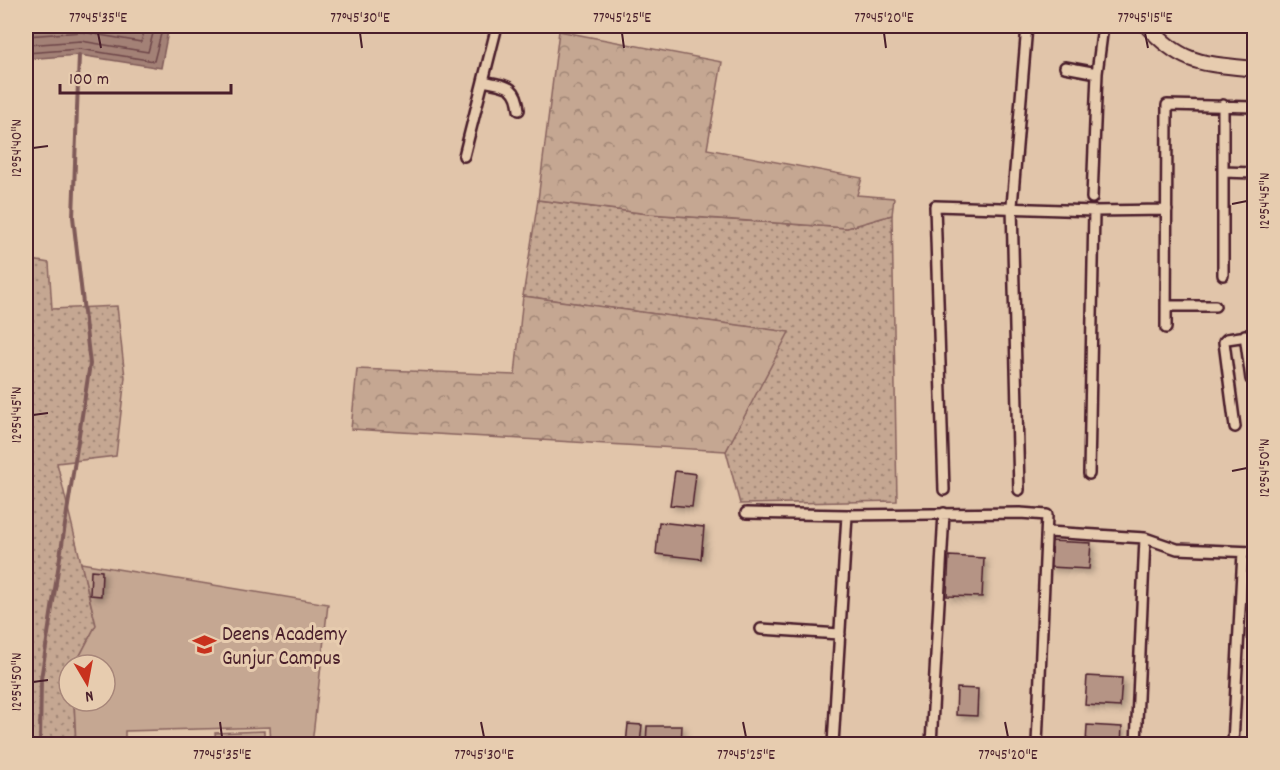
<svg xmlns="http://www.w3.org/2000/svg" width="1280" height="770" viewBox="0 0 1280 770" font-family="Dekko,sans-serif">
  <style>
    .grass { fill: url(#grass-dots); stroke: #88635e; stroke-width: 1.5 }
    .forest { fill: url(#forest-crowns); stroke: #88635e; stroke-width: 1.5 }
    .park { fill: #c5a792; stroke: #88635e; stroke-width: 1.5 }
    .water { fill: #a38176; stroke: #7f5a58; stroke-width: 1.5 }
    .lines { fill: none; stroke-linecap: round; stroke-linejoin: round }
    .shore { stroke: #6e4649; stroke-width: 1.5 }
    .stream { stroke: #7f5a58; stroke-width: 4 }
    .building { fill: #b59485; stroke: #4a1f2b; stroke-width: 1.5; filter: url(#shadow) }
    .street-casing { stroke: #4a1f2b; stroke-width: 14 }
    .secondary-casing { stroke: #4a1f2b; stroke-width: 18 }
    .street { stroke: #e7ccaf; stroke-width: 9 }
    .secondary { stroke: #e7ccaf; stroke-width: 14 }
    .ticks { fill: none; stroke: #4a1f2b; stroke-width: 2 }
    .labels { text-anchor: middle; stroke-width: 6; stroke-linejoin: round; paint-order: stroke }
    .poi-label { font-size: 21px; fill: #4a1f2b; stroke: #e7ccaf; text-anchor: start }
    .neatline { fill: none; stroke: #4a1f2b; stroke-width: 2 }
    .ticks-label { font-size: 15px; text-anchor: middle; fill: #4a1f2b }
  </style>
  <defs>
    <pattern id="grass-dots" width="8" height="8" patternUnits="userSpaceOnUse" patternTransform="scale(1.5)"><rect width="8" height="8" fill="#c5a792"/><path d="M2 2h.1M6 6h.1" fill="none" stroke="#a28777" stroke-width="1.8" stroke-linecap="round"/></pattern>
    <pattern id="forest-crowns" width="20" height="18" patternUnits="userSpaceOnUse" patternTransform="scale(1.5)"><rect width="20" height="18" fill="#c5a792"/><path d="M2 6a3 3 0 1 1 6 0M12 15a3 3 0 1 1 6 0" fill="none" stroke="#a28777"/></pattern>
    <filter id="shadow"><feDropShadow dx="3.5" dy="3.5" stdDeviation="3" flood-color="#0004"/></filter>
  </defs>
  <rect width="100%" height="100%" fill="#e1c5aa"/>
  <filter id="ink" filterUnits="userSpaceOnUse"><feTurbulence type="fractalNoise" baseFrequency=".0167" numOctaves="2"/><feDisplacementMap in="SourceGraphic" scale="12" xChannelSelector="R" yChannelSelector="G"/><feConvolveMatrix kernelMatrix="1 2 1 2 8 2 1 2 1" color-interpolation-filters="sRGB"/></filter>
  <g filter="url(#ink)">
    <path class="grass" d="M538 200 649 214 847 228 892 215 897 501 740 504 726 451 788 332 523 296Z
      M26 259 49 263 52 309 117 306 125 377 116 456 57 463 96 625 75 665H69V701H74L76 744H26Z"/>
    <path class="forest" d="M559 31 722 62 707 149 862 178 857 195 894 198 892 215 847 228 649 214 538 200Z
      M523 296 789 332 726 451 351 429 357 369 515 375Z"/>
    <path class="park" d="M81 563 328 604 312 744H271L270 727 125 731V744H76L74 701H105V665H75L96 625Z
      M264 731V744H216L215 733Z"/>
    <path class="water" d="M26 26H169L161 68 79 55 26 59Z"/>
    <g class="lines">
      <path class="shore" d="M26 36 82 32 141 42 146 26
        M26 45 81 41 148 52 155 26
        M26 53 80 49 154 61 163 26"/>
      <path class="stream" d="M40 744 41 679 90 364 73 217 79 55"/>
    </g>
    <path class="building" d="M675 471 696 474 692 507 670 505Z
      M659 522 704 527 701 559 656 554Z
      M1050 541 1091 543 1089 569 1049 567Z
      M949 556 984 558 982 597 947 596Z
      M91 570 102 571 101 596 90 595Z
      M1087 676 1122 678 1120 707 1085 705Z
      M957 688 978 689 977 716 956 715Z
      M628 724 642 725 640 744H626Z
      M1087 725 1122 727 1121 744H1086Z
      M647 726H682L681 744H646Z"/>
    <g class="lines">
      <defs>
        <path id="street" d="M1065 67 1097 73
          M483 81C505 86 517 84 519 110
          M464 156 497 26
          M1223 172 1254 173
          M1092 198 1097 73 1103 26
          M1223 275V105
          M1166 306H1215
          M1166 328 1167 105 1254 107
          M1245 335 1251 379
          M1235 427 1224 342 1227 339 1254 335
          M1089 474 1094 211
          M944 490 935 206 1094 211 1167 210
          M1019 490 1012 206 1027 26
          M746 513 847 515 1020 513 1047 515 1037 744
          M1048 532 1145 538 1177 549 1254 552
          M761 629 840 634
          M833 744 847 515
          M931 744 944 513
          M1136 744 1145 538
          M1233 744 1243 552"/>
        <path id="secondary" d="M1147 26C1184 66 1203 63 1254 69"/>
      </defs>
      <use href="#street" class="street-casing"/>
      <use href="#secondary" class="secondary-casing"/>
      <use href="#street" class="street"/>
      <use href="#secondary" class="secondary"/>
    </g>
  </g>
  <path class="ticks" d="M98 33 101 48M360 33 362 48M622 33 624 48M884 33 886 48M1145 33 1148 48M33 148 48 146M1232 204 1247 201M33 415 48 413M1232 471 1247 468M33 682 48 680M220 722 222 737M481 722 484 737M743 722 746 737M1005 722 1008 737"/>
  <defs>
    <symbol id="school-bare" viewBox="-9 -9 18 18"><path d="M0-5L7-2L0 1L-7-2ZM-4 1L0 2.5L4 1V4Q0 6-4 4Z" fill="#c8321e" stroke="#e7ccaf" stroke-width="2.5" paint-order="stroke"/></symbol>
  </defs>
  <g fill-rule="evenodd">
    <use href="#school-bare" x="188" y="628" width="33" height="33"/>
  </g>
  <g class="labels">
    <g class="poi-label">
      <text x="222" y="640">Deens Academy<tspan x="222" dy="24">Gunjur Campus</tspan></text>
    </g>
  </g>
  <rect width="1280" height="770" fill="none" stroke="#e7ccaf" stroke-width="66"/>
  <g transform="translate(87 683) rotate(170)"><circle r="28" fill="#e7ccaf" stroke="#a8877a" stroke-width="1.5"/>
  <path d="M0-4.5L10 22L0 15L-10 22Z" fill="#c8321e"/>
  <text y="-9" font-size="16" font-weight="bold" text-anchor="middle" fill="#4a1f2b">N</text>
  </g>
  <path d="M60 84v9h171v-9" fill="none" stroke="#4a1f2b" stroke-width="3"/>
  <text x="69" y="84" font-size="18" fill="#4a1f2b" stroke="#e7ccaf" stroke-width="4.5" paint-order="stroke">100 m</text>
  <rect x="33" y="33" width="1214" height="704" class="neatline"/>
  <g class="ticks-label">
    <text x="98" y="22">77°45'35"E</text>
    <text x="360" y="22">77°45'30"E</text>
    <text x="622" y="22">77°45'25"E</text>
    <text x="884" y="22">77°45'20"E</text>
    <text x="1145" y="22">77°45'15"E</text>
    <text transform="translate(16 148) rotate(-90)" y="5">12°54'40"N</text>
    <text transform="translate(1264 201) rotate(-90)" y="5">12°54'45"N</text>
    <text transform="translate(16 415) rotate(-90)" y="5">12°54'45"N</text>
    <text transform="translate(1264 468) rotate(-90)" y="5">12°54'50"N</text>
    <text transform="translate(16 682) rotate(-90)" y="5">12°54'50"N</text>
    <text x="222" y="759">77°45'35"E</text>
    <text x="484" y="759">77°45'30"E</text>
    <text x="746" y="759">77°45'25"E</text>
    <text x="1008" y="759">77°45'20"E</text>
  </g>
</svg>
